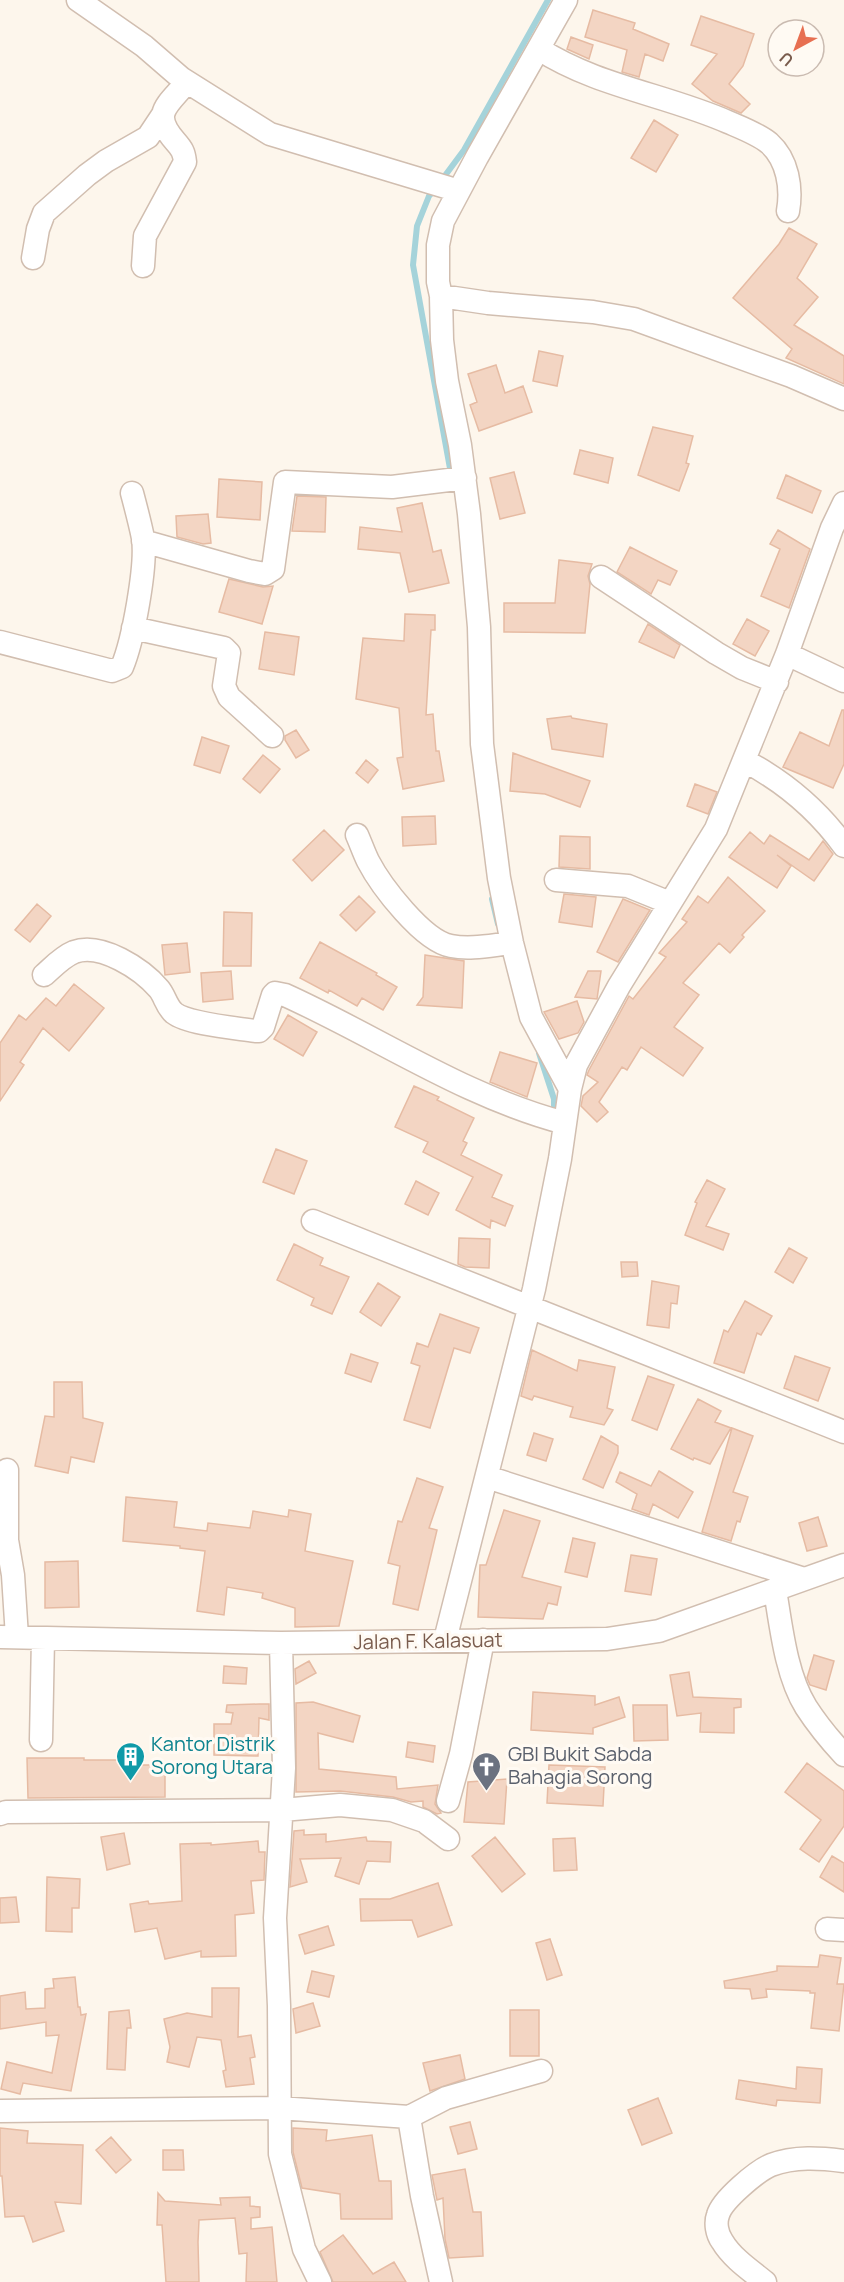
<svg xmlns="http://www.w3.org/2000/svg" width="844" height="2282" viewBox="0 0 844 2282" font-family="Manrope,sans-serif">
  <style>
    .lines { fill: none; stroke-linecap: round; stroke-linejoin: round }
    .stream { stroke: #a5d3da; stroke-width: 6 }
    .building { fill: #f3d5c3; stroke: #e6bba3; stroke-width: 1.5 }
    .minor-casing { stroke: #d1beb0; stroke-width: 25 }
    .minor { stroke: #fff; stroke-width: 22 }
    .labels { text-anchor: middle; stroke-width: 6; stroke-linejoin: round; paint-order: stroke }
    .street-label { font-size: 20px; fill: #7a5c4d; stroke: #fffaf3 }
    .culture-label { font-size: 20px; fill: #0d838f; stroke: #fffaf3; text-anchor: start }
    .worship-label { font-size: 20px; fill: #5b616d; stroke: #fffaf3; text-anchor: start }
  </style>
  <rect width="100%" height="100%" fill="#fdf6ec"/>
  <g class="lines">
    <path class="stream" d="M441 181 464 150 548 0
      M435 189 429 196 417 226 413 265 451 474
      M492 899 498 924
      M539 1053 554 1099V1116"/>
  </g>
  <path class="building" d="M593 10 635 23 633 29 669 44 663 61 645 54 639 77 622 72 627 50 585 37Z
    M701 16 754 34 743 66 729 84 750 104 741 113 713 101 692 84 717 54 691 45Z
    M571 37 593 45 589 59 567 49Z
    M654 120 678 135 656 172 631 158Z
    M789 228 817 244 797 278 818 297 794 325 844 356V384L786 358 792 349 733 298 779 244Z
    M539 351 563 356 557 386 533 381Z
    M496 365 505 393 523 386 532 412 479 431 470 405 477 402 468 374Z
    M653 427 693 436 686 463 689 464 679 491 638 475Z
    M580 450 613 458 608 483 574 474Z
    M514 472 525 513 500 519 490 478Z
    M786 475 821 491 812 513 777 498Z
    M219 479 262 482 260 520 217 517Z
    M297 496 326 497 325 532 292 531Z
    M422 503 433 552 441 550 449 583 409 592 400 553 358 549 360 527 402 532 397 508Z
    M208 514 211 543 203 544 177 537 176 516Z
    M778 530 810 549 789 608 761 596 780 549 770 544Z
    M630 547 677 571 670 585 658 580 651 594 617 572Z
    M559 560 592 564 588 576 590 584 585 633 504 632V603H555Z
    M229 579 263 587 273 586 262 624 219 612Z
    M405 614 435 615V630H431L426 715 433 714 436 751H439L444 781 403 789 397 758 403 757 399 708 356 699 363 638 404 641Z
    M747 619 769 631 755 656 733 644Z
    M648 624 680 645 674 658 639 642Z
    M265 632 299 637 294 675 259 669Z
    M842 710H844V764L833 788 783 767 800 732 829 746Z
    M571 716 572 718 607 724 603 757 552 749 547 719Z
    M296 730 309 750 296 758 285 740V736Z
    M202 737 229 746 220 773 194 765Z
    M513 753 590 781 580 807 545 794 510 791Z
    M263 755 280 769 260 793 243 779Z
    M366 760 378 770 368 783 356 773Z
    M695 784 717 792 708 814 687 806Z
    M435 816 436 844 403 846 402 817Z
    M324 830 344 850 312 881 293 860Z
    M750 832 764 844 770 835 809 860 823 841 833 854 814 881 777 855 791 866 777 888 729 857Z
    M560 836 590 837V869L559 867Z
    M728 877 765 911 742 935 744 937 730 953 719 943 683 983 699 995 674 1027 703 1048 683 1076 641 1047 627 1070 622 1067 599 1102 608 1112 597 1122 581 1106 583 1096 598 1082 587 1075 589 1070 629 996 633 999 666 957 659 953 687 922 682 919 698 896 708 903Z
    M564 894 596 897 592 927 559 922Z
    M359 896 375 912 356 931 340 915Z
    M623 899 650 910 618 962 597 952Z
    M37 904 51 916 30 942 15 930Z
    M224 912 252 913 251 966H223Z
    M320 942 377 973 376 975 397 987 383 1010 362 998 357 1006 329 990 328 993 300 978Z
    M187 943 190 972 165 975 162 945Z
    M425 955 464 961 462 1008 417 1005 423 997Z
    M231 971 233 999 203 1002 201 973Z
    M588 971H601L597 999 575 997Z
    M74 984 104 1008 69 1051 43 1028 20 1062 24 1065 0 1101V1043L19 1015 26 1020 46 998 56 1006Z
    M577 1001 584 1022 578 1033 559 1039 544 1012Z
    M288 1015 317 1032 303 1056 274 1039Z
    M500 1052 537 1063 527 1097 490 1082Z
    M414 1086 439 1097 437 1100 474 1118 463 1141 467 1143 461 1155 502 1175 492 1197 513 1206 505 1226 491 1220 490 1228 456 1210 473 1177 423 1152 428 1142 395 1127Z
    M276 1149 307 1161 294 1194 263 1182Z
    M707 1180 725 1189 706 1226 729 1234 723 1250 685 1235 697 1203 695 1202Z
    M416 1181 439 1193 428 1215 405 1204Z
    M459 1238 490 1239 489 1268 465 1267 458 1264Z
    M294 1244 323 1258 320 1265 349 1277 332 1314 311 1305 314 1298 277 1280Z
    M789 1248 807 1258 793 1283 775 1272Z
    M621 1262H637L638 1276 622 1277Z
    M652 1281 679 1286 677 1304 671 1303 669 1328 647 1325Z
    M378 1283 400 1297 381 1326 360 1312Z
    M745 1301 772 1316 761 1335 757 1333 744 1373 714 1363 724 1330 728 1332Z
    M440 1314 479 1328 470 1353 454 1348 430 1428 404 1420 420 1366 411 1363 417 1343 428 1347Z
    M532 1350 577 1371 579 1360 615 1367 607 1408 613 1410 604 1425 570 1417 573 1407 534 1396 532 1400 521 1396Z
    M351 1354 378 1363 371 1382 345 1373Z
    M795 1356 830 1368 818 1401 784 1388Z
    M648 1376 674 1385 657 1430 632 1420Z
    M54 1382H82L83 1418 103 1423 94 1462 71 1457 68 1473 35 1466 45 1416 54 1417Z
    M698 1399 721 1411 715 1422 731 1428 710 1464 694 1458 693 1460 671 1449Z
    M732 1428 753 1436 733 1492 748 1497 740 1522 737 1521 731 1541 702 1532Z
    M534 1433 553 1439 546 1461 527 1455Z
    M601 1436 618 1446V1453L603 1488 583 1479Z
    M659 1471 693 1492 678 1518 653 1504 649 1515 632 1509 637 1494 616 1482 620 1472 651 1486Z
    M417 1478 443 1487 429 1528 437 1530 418 1610 393 1604 400 1566 388 1563 398 1521 402 1522Z
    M126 1497 177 1502 174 1527 207 1531 208 1523 250 1528 253 1511 288 1517 289 1510 311 1514 305 1551 353 1561 339 1626 295 1627V1608L262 1598 263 1593 227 1587 224 1615 197 1611 205 1551 180 1548V1546L123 1541Z
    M504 1510 540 1521 522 1577 561 1587 557 1605 548 1603 543 1619 478 1617 480 1565H486Z
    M818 1517 827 1546 807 1551 799 1523Z
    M573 1538 595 1543 587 1577 565 1572Z
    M631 1555 657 1559 651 1595 625 1591Z
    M78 1561 79 1607 45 1608V1562Z
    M814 1655 834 1661 826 1690 810 1685 807 1678Z
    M309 1661 316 1673 296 1684 295 1669Z
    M224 1666 247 1668 246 1684 223 1683Z
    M689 1672 693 1697 741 1699V1707L734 1708V1733L700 1732 701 1713 677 1716 670 1675Z
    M533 1692 595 1696V1705L619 1697 625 1717 593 1728V1734L531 1730Z
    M313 1702 360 1716 353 1742 318 1733 319 1769 396 1777 397 1789 438 1785 435 1804 441 1813 437 1814 423 1807V1801L411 1802 393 1797 340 1791 296 1792V1703Z
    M259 1704H269V1720L259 1718 258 1756 214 1755V1724H231L233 1713 226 1712 227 1705Z
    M633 1705H667L668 1740 634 1741Z
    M408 1742 435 1746 433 1762 406 1757Z
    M27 1758H84V1760H128V1765H165V1797L28 1798Z
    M807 1763 844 1791V1826L819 1862 800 1849 821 1820 785 1792Z
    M549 1765 605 1767 603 1806 547 1803Z
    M507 1779 504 1824 464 1822 468 1782Z
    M304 1830V1835L326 1834V1842L366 1837 367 1841 391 1842 390 1862 367 1861 359 1884 335 1876 341 1858 300 1859 307 1882 290 1887 294 1831Z
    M124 1833 130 1864 107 1870 101 1837Z
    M495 1837 525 1874 502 1892 472 1856Z
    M575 1838 577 1870 554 1871 553 1839Z
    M258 1841 259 1852H265L264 1880 251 1881 254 1913 235 1915 236 1956 201 1957V1951L165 1959 157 1928 135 1932 130 1904 148 1901 149 1904 182 1901 180 1844 211 1843V1845Z
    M832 1856 844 1863V1892L820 1877Z
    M47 1877 80 1879 79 1908H72V1932L46 1931Z
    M438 1883 452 1925 418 1937 412 1920 361 1921 360 1899H390Z
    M16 1897 19 1922 0 1923V1898Z
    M328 1926 334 1945 305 1954 299 1935Z
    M550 1939 562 1975 547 1980 536 1943Z
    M820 1955 841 1958 837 1984H844L839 2031 811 2028 815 1993H810V1991L766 1989 767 1997 752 1999 750 1989 725 1988 724 1981 777 1971V1966L818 1967Z
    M312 1971 334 1976 329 1997 307 1992Z
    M75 1977 78 2007H80L81 2015 86 2014 71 2091 23 2083 20 2094 1 2089 7 2062 52 2073 59 2035 46 2036V2022L0 2029V1996L25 1992 26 2009 45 2008V1989L54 1988 53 1979Z
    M212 1988H239L238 2037 251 2035 255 2057 250 2058 254 2084 226 2087 223 2071 226 2070 221 2040 197 2037 189 2067 167 2062 170 2047 164 2019 187 2013 212 2017Z
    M313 2003 320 2026 296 2033 293 2009Z
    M129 2010 131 2028H127L125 2070 107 2069 109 2012Z
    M510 2010H539V2056H510Z
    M460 2055 465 2079 430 2091 423 2063Z
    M797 2067 822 2069 820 2103 777 2100 776 2106 736 2099 739 2080 796 2089Z
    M658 2098 672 2133 642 2145 628 2110Z
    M470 2122 477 2149 458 2154 450 2127Z
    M0 2128 28 2131 27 2143 83 2145 81 2204 55 2202 64 2231 33 2242 24 2216 5 2217 2 2176H0Z
    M293 2128 327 2130 326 2141 372 2135 379 2181H391L392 2219H341L340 2194 302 2188 293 2152Z
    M111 2137 131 2160 116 2173 96 2150Z
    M163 2150H183L184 2170H163Z
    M465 2169 473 2212H481L483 2256 449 2258 445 2239 443 2198 437 2200 432 2175Z
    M158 2193 165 2201 221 2205 220 2198 250 2197V2206L260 2207V2217L251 2218V2229L272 2227 277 2282H246L247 2253 239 2254 235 2218 199 2220 198 2242 199 2282H166L162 2225H157Z
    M343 2235 373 2274 394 2262 406 2282H333L320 2252Z"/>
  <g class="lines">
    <defs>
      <path id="minor" d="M78 0 144 46 181 78 270 134 459 191
        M566 0 477 157 443 221 438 245V282L441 296 488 303 593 312 634 319 791 376 844 399
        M539 49C596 86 667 95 728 122 742 128 758 134 769 143 788 160 792 188 788 211
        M33 258 38 229 44 213 87 175 106 161 148 137 162 116
        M143 266 145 236 185 162C184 152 182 149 175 141 151 113 167 106 187 82
        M441 296 442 340 447 381 460 445 469 514 479 627 482 744 499 878 512 943 531 1017 570 1089
        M143 541 249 571 265 574 273 569 285 482 392 487 465 478
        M601 577 716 653 742 668 777 682
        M133 628 224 648 229 653 224 686 229 697 272 736
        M0 642 112 671 122 667C133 641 147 566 143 538 140 523 136 508 132 493
        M787 654 844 681
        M745 761C785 782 817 809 844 846
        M357 835C361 844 364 853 368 861 381 886 423 941 451 946 471 950 492 945 512 943
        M556 880 628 886 670 903
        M44 975C53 967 62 957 74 952 101 942 142 969 159 989 165 996 166 1006 174 1013 188 1024 236 1028 255 1031H259L263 1027 273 995 275 993 285 995C378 1037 465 1097 565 1123
        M313 1221 844 1432
        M7 1470V1540L13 1575 17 1637
        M487 1477 804 1579
        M775 1590C781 1626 786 1675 806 1707 817 1724 830 1740 844 1755
        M0 1637 281 1643 607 1639 659 1631 844 1565
        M445 1640 534 1289 560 1159 570 1089 576 1065 619 986 716 829 787 654 832 528 844 503
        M281 1643 284 1768 275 1918 279 2006 280 2154 304 2249 320 2282
        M41 1740 43 1638
        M448 1801 461 1754 483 1640
        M0 1814 6 1812 282 1810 340 1805 392 1810 424 1821 448 1839
        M827 1929 844 1930
        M0 2111 279 2108 409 2117 422 2196 441 2282
        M409 2117 446 2098 541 2071
        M765 2282C750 2270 732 2258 722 2241 717 2234 715 2223 718 2215 722 2200 757 2171 771 2165 795 2156 820 2158 844 2161"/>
    </defs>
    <use href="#minor" class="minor-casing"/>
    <use href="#minor" class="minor"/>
  </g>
  <defs>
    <symbol id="building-pin" viewBox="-11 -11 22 30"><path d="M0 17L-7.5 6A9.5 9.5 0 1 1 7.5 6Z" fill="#0f9aa8" stroke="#fffaf3"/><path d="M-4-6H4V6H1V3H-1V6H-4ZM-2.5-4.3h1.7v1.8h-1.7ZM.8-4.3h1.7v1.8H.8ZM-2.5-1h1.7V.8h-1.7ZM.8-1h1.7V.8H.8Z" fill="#fff"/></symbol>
    <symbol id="church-pin" viewBox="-11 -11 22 30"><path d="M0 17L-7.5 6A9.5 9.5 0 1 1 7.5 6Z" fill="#6b7280" stroke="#fffaf3"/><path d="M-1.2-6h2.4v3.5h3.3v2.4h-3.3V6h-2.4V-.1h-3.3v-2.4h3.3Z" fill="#fff"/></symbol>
  </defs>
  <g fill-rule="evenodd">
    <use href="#building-pin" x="114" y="1740" width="33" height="45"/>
    <use href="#church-pin" x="470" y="1750" width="33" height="45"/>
  </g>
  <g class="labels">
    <g class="street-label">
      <text transform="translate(428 1641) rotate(-1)" y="7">Jalan F. Kalasuat</text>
    </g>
    <g class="culture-label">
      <text x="151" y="1751">Kantor Distrik<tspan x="151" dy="23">Sorong Utara</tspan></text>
    </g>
    <g class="worship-label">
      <text x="508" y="1761">GBI Bukit Sabda<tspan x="508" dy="23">Bahagia Sorong</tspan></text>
    </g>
  </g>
  <g transform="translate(796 48) rotate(221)"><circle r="28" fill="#fffaf3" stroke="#cabbb1" stroke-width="1.5"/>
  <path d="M0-4.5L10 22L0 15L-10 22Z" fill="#e76f51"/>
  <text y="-9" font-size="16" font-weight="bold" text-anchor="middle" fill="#7a5c4d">U</text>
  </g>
</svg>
